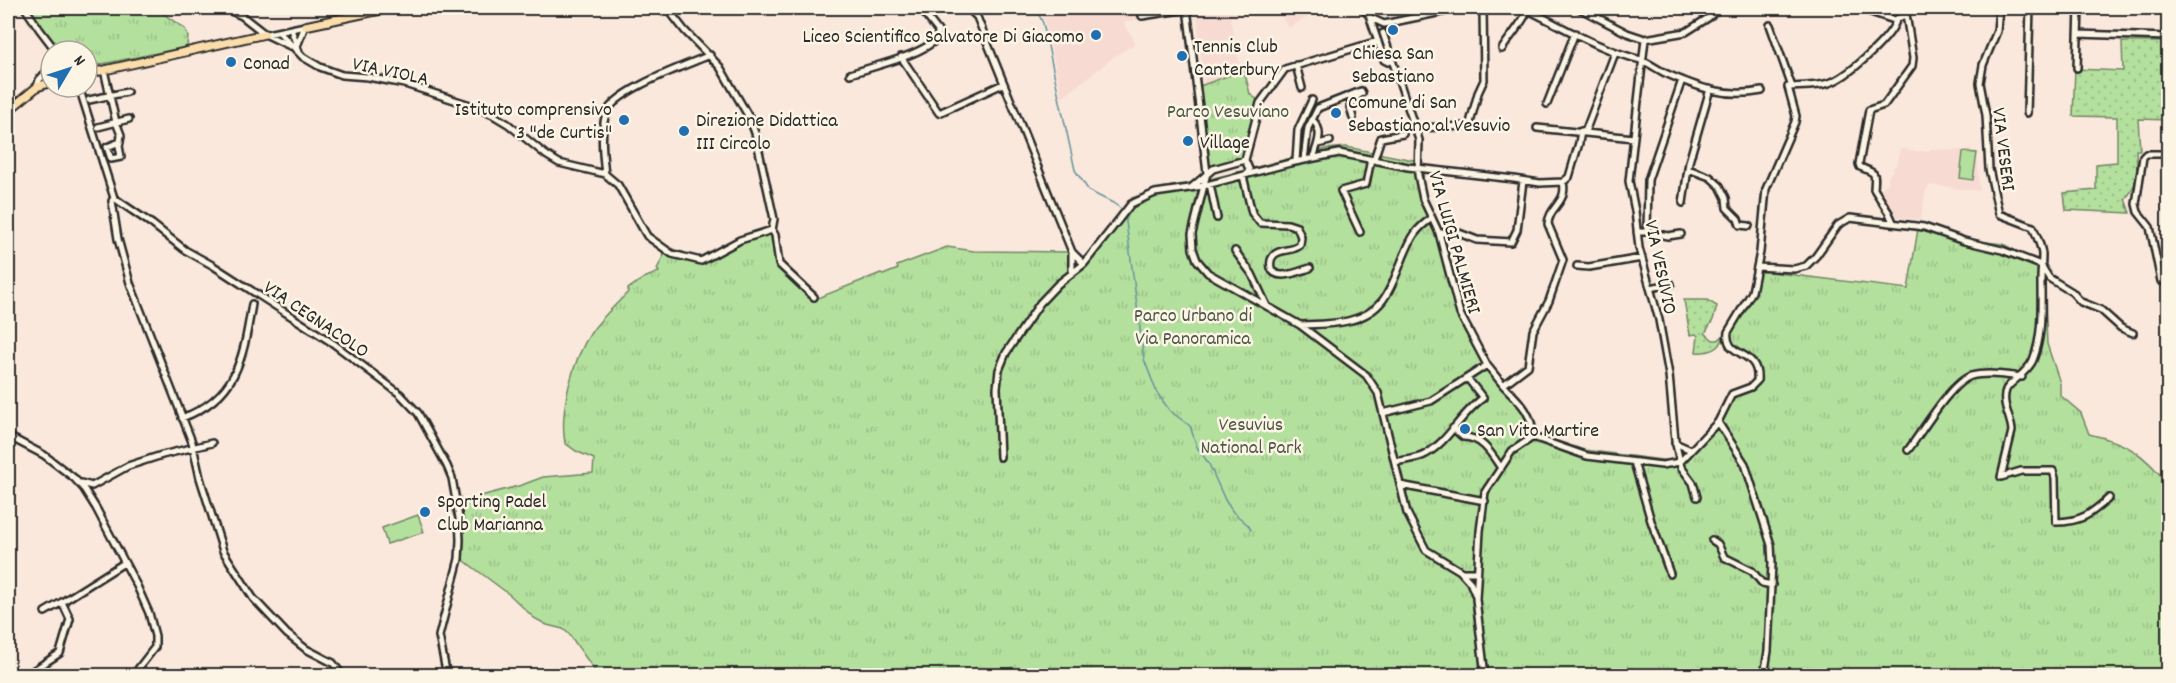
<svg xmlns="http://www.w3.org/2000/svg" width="2176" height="683" viewBox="0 0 2176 683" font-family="Dekko,sans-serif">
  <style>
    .built { fill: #f7dbd3 }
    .grass { fill: url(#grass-dots); stroke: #708664; stroke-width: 1.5 }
    .park { fill: url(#park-tufts); stroke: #708664; stroke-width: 1.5 }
    .garden { fill: #b4e09e; stroke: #708664; stroke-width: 1.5 }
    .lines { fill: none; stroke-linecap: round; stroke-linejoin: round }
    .stream { stroke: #65929e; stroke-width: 1.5 }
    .minor-casing { stroke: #2b2b2b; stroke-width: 10 }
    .major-casing { stroke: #2b2b2b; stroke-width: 11 }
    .minor { stroke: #fcf5e5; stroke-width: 5 }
    .major { stroke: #fbddab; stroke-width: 7 }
    .poi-dot { fill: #1f6fb2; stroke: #fcf5e5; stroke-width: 2 }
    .labels { text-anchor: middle; stroke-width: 5; stroke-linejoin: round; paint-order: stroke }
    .poi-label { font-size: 20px; fill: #2b2b2b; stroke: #fcf5e5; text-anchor: start }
    .street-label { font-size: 20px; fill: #2b2b2b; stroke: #fcf5e5 }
    .park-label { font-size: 20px; fill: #4d5848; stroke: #fcf5e5 }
  </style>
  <defs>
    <pattern id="grass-dots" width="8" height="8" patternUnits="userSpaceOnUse" patternTransform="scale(1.5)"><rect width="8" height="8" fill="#b4e09e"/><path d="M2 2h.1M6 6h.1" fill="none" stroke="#9bc088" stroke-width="1.8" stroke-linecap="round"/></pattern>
    <pattern id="park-tufts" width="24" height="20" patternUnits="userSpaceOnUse" patternTransform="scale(1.5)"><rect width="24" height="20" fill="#b4e09e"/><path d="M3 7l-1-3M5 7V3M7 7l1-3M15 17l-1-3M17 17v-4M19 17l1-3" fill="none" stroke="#9bc088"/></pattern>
  </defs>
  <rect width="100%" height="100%" fill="#fbe8dc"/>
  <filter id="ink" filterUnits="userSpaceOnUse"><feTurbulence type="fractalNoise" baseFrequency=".0167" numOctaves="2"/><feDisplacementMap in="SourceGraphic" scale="12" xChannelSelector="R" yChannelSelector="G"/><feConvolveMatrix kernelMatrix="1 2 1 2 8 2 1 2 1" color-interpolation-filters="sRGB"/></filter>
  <g filter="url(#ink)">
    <path class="built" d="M1033 8H1116L1119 15 1141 13 1142 19 1123 22 1133 38 1135 44 1114 57 1062 98 1045 21 1042 15Z
      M1196 8H1265L1230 15 1241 71 1204 84Z
      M1277 8H1317L1319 11 1288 28Z
      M1900 149H1908L1909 151H1929L1930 149 1977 151 1980 191 1931 185 1926 190 1921 220 1896 217 1878 191 1888 183V177L1898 161Z"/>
    <path class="grass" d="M2122 42H2168V120L2138 119 2140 150H2136C2137 168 2140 184 2125 199L2130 213 2066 210 2064 193 2096 190V164L2117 162V117L2073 116 2075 69 2123 71Z
      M1684 300H1707L1717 306 1713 320 1705 333 1713 340H1718L1723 336C1722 350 1708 353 1696 352L1698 336 1696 334 1690 335Z"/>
    <path class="park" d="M28 8H155L185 29 188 36 187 47 87 67V51H59L42 30Z
      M1244 70 1250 94 1259 101 1244 159 1209 169 1197 87Z
      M1346 147 1418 161 1420 165H1426C1416 194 1433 204 1440 229 1442 235 1442 241 1443 247 1449 272 1456 302 1467 326 1481 359 1502 375 1523 403 1530 413 1533 425 1539 435L1584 450 1670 461C1686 450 1707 438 1716 420 1720 414 1722 405 1726 399 1737 382 1756 393 1754 367L1746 359 1726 348C1721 324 1740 315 1748 294 1751 287 1752 278 1753 270L1908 289 1919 223 1968 240 2003 244 2031 259 2044 271 2047 344 2060 383V395L2081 413 2089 434C2128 443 2143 453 2168 484V675H598L569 634 563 629 547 625 534 618 510 595 458 556 460 533 451 508 449 506 455 495 461 500 473 502 481 496 522 485 543 477 593 473 594 459 576 451 565 443C559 410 573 359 592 331 602 317 616 305 628 292V289L644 278 659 272 657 269 665 253 672 249 683 252V255L705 257 769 229 775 233C776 267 793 277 818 298L881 273 883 275 898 269 897 266 947 247 974 251 1068 252 1084 258 1091 253 1132 198 1162 188 1210 179 1326 149Z"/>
    <path class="garden" d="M1963 152 1977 153 1973 180 1960 178Z
      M418 515 424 532 387 544 382 528Z"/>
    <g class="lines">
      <path class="stream" d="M1029 8 1039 15 1043 23 1075 170 1089 191 1113 203 1123 210
        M1125 214 1144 359 1157 393 1170 411 1190 426 1197 447 1209 464 1225 500 1233 512 1248 525 1251 530"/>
      <defs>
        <path id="minor" d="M25 8 40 30 56 51
          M224 8 242 16 265 34 290 46
          M968 8 977 17 1072 252V273
          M1187 8 1207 173 1192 234 1193 249 1197 260 1208 273 1300 325 1366 375 1378 393 1407 513 1426 550 1462 572H1477
          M1363 8 1371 18 1384 24 1461 8
          M1513 8 1528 10C1565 28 1601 50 1641 60 1649 63 1657 69 1665 73 1699 88 1725 98 1762 91
          M1579 8 1627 33 1645 39 1686 32 1708 18 1719 8
          M1859 8 1894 20 1903 16 1911 8
          M1999 8 1997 31 1983 65 1980 83 1986 115 1989 169 1999 214 2033 227C2036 235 2041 245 2042 254 2042 263 2041 272 2041 281 2041 308 2043 335 2033 360 2027 374 2009 382 2006 390 2001 405 2011 416 2012 431L2001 477 2021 471H2053L2055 478 2056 522C2081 522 2091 514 2109 498
          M1483 10 1508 8
          M1142 16 1187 9
          M1370 18 1384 60 1388 62 1392 60
          M1770 25 1792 87
          M291 29 299 52
          M279 32 303 57 320 67 342 75 368 77 405 84 473 106 493 115 508 124 546 155 559 163 605 174 618 185 647 236 672 254 701 261 740 240 772 230 774 219 755 133 750 119 720 67 685 31 667 8
          M1383 33 1419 140 1418 175 1423 199 1439 233 1460 314 1487 365 1431 401 1383 413
          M267 34 305 26
          M2078 34 2168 37
          M1645 39 1629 181 1635 211 1639 248 1659 320 1669 375 1675 440 1681 467 1693 483 1697 497
          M297 46 305 26
          M1502 49C1510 36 1522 24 1528 10
          M901 57 939 113 1003 84
          M1296 65 1302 88
          M2077 68 2079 8
          M104 70 116 122 121 135 120 142 107 147 111 159 121 157 119 146 120 142
          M850 74C874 66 911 58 932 43 937 40 938 36 938 31L920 8
          M37 87 39 80 51 67
          M79 87 114 198 112 201 118 239 130 283 192 442 200 478 223 551 253 598 287 634 306 649 333 663 343 676
          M89 100 127 92
          M1547 104 1575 33
          M2027 113 2030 8
          M1312 120C1325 130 1317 145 1313 158
          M98 127 129 119
          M1415 128 1468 126 1470 123 1478 93 1484 80 1483 8
          M1537 128 1634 138
          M1585 132 1615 53
          M1318 144 1330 141
          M2168 154H2146L2143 157 2136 204 2138 212 2150 227 2161 281H2168
          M1374 159 1381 138 1403 134
          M1304 160 1308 128 1318 108 1361 91 1362 93 1355 98 1350 107 1353 118
          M1296 161 1298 130 1312 100
          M1688 169 1710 177 1720 186 1726 198 1727 208 1738 219 1740 225 1749 226
          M605 174C603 156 600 132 606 114 614 90 687 65 710 55
          M1247 174 1249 169 1245 160 1260 103 1285 69 1378 41
          M1243 176 1252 213 1260 223 1288 224 1297 227 1301 237 1300 245C1293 252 1281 248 1274 255 1271 258 1270 263 1271 268 1276 282 1300 271 1310 268
          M1210 184 1217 218
          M1192 187 1213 169 1245 160
          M114 198 152 224 185 250 212 265 334 344 400 394 418 413 447 466 452 478 459 518 460 540 459 559 439 636 447 676
          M1683 203 1689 162 1710 89
          M1893 222 1889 213 1874 189C1875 172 1877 174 1860 167L1859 164 1869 110 1884 105 1912 66 1913 58 1906 14
          M772 230 775 235 779 264 814 297
          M1360 232 1341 191 1366 184 1371 159
          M1637 232H1647L1648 180 1682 80
          M1647 232 1668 236 1681 234
          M1439 233H1459L1477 240 1511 242 1517 230 1523 181
          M1235 251 1252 274 1267 306
          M1072 252 1084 264
          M1577 266 1589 267 1642 258
          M1757 267 1794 269 1806 266 1816 256 1838 225 1850 218 1924 227 1964 241 2002 250 2041 265 2049 278 2072 292 2081 302 2101 310 2121 328 2133 333
          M1650 288 1671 284
          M1301 325C1329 324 1364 325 1383 300 1392 288 1397 272 1403 258 1411 239 1414 230 1432 218
          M1487 365 1503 385 1528 366 1533 331 1549 301 1563 260 1548 224C1549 206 1568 203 1563 182
          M1503 385C1519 401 1533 413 1533 437
          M182 418C238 397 243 358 252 304
          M1718 422 1745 464 1771 545 1772 563 1768 651 1764 676
          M1453 428 1463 437C1482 437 1491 453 1501 468
          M8 436 44 455 74 478 84 489 96 508 137 586 149 613 155 636V647L138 669
          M1675 443 1691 450
          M1908 450C1922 432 1951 382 1971 376 1986 372 2006 375 2022 377
          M1000 457 997 388 999 370 1006 353 1040 303 1058 284 1084 264 1131 204 1155 193 1203 186 1290 163 1339 153 1408 167 1514 179 1540 183 1563 182 1569 177 1579 143 1581 131
          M1395 462C1404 460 1418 459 1426 454 1449 441 1461 413 1483 398L1468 379
          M1634 462 1651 521 1670 574
          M1680 462 1718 422 1732 394 1751 387 1757 381C1760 348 1724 359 1728 332L1752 292 1760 252 1766 189 1795 122 1796 116 1788 87C1802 86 1822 87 1834 81 1850 74 1893 36 1896 20
          M81 483 92 486 128 466 162 455 212 443
          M1400 485 1485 501
          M1712 540 1718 544 1724 557 1752 571 1762 583 1772 585
          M1461 572 1470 582 1475 594
          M45 612 62 602
          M25 676 60 653 70 619 62 602 124 563
          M1485 676 1476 599 1480 531 1485 492 1512 451 1533 437 1587 456 1662 465 1680 462"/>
        <path id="major" d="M305 26 390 8
          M87 74 265 34
          M8 111 37 87 51 82"/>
      </defs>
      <use href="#minor" class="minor-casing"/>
      <use href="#major" class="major-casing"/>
      <use href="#minor" class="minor"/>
      <use href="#major" class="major"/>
    </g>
  </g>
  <g class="poi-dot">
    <circle cx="1393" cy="30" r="6"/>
    <circle cx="1096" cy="35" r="6"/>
    <circle cx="1182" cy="56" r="6"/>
    <circle cx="231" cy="62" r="6"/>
    <circle cx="1336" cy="113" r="6"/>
    <circle cx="624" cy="120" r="6"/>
    <circle cx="684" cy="131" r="6"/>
    <circle cx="1188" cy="141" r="6"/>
    <circle cx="1465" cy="429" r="6"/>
    <circle cx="425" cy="512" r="6"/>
  </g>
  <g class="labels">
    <g class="poi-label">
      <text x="1084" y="42" text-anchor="end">Liceo Scientifico Salvatore Di Giacomo</text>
      <text x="1194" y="52">Tennis Club<tspan x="1194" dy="23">Canterbury</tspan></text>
      <text x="1393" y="59" text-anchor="middle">Chiesa San<tspan x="1393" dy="23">Sebastiano</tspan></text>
      <text x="243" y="69">Conad</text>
      <text x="1348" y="108">Comune di San<tspan x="1348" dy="23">Sebastiano al Vesuvio</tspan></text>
      <text x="612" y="115" text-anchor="end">Istituto comprensivo<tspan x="612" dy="23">3 "de Curtis"</tspan></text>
      <text x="696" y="126">Direzione Didattica<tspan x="696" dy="23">III Circolo</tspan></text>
      <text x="1200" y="148">Village</text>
      <text x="1477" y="436">San Vito Martire</text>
      <text x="437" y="507">Sporting Padel<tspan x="437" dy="23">Club Marianna</tspan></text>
    </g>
    <g class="street-label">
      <text transform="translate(391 70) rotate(12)" y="7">VIA VIOLA</text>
      <text transform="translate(2005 149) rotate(83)" y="7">VIA VESERI</text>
      <text transform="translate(1456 242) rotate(74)" y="7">VIA LUIGI PALMIERI</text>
      <text transform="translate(1662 267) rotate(78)" y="7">VIA VESUVIO</text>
      <text transform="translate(317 318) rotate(34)" y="7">VIA CEGNACOLO</text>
    </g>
    <g class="park-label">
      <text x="1228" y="117">Parco Vesuviano</text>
      <text x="1193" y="321">Parco Urbano di<tspan x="1193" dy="23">Via Panoramica</tspan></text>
      <text x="1251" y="430">Vesuvius<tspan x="1251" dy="23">National Park</tspan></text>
    </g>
  </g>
  <rect width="2176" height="683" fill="none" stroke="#fcf5e5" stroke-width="30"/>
  <rect x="15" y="15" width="2146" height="653" fill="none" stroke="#2b2b2b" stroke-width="2" filter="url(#ink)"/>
  <g transform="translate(69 69) rotate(51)"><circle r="28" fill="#fcf5e5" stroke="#a8a49b" stroke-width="1.5"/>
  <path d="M0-4.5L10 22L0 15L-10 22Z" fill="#1f6fb2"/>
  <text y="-9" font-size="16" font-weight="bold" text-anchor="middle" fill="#2b2b2b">N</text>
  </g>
</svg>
